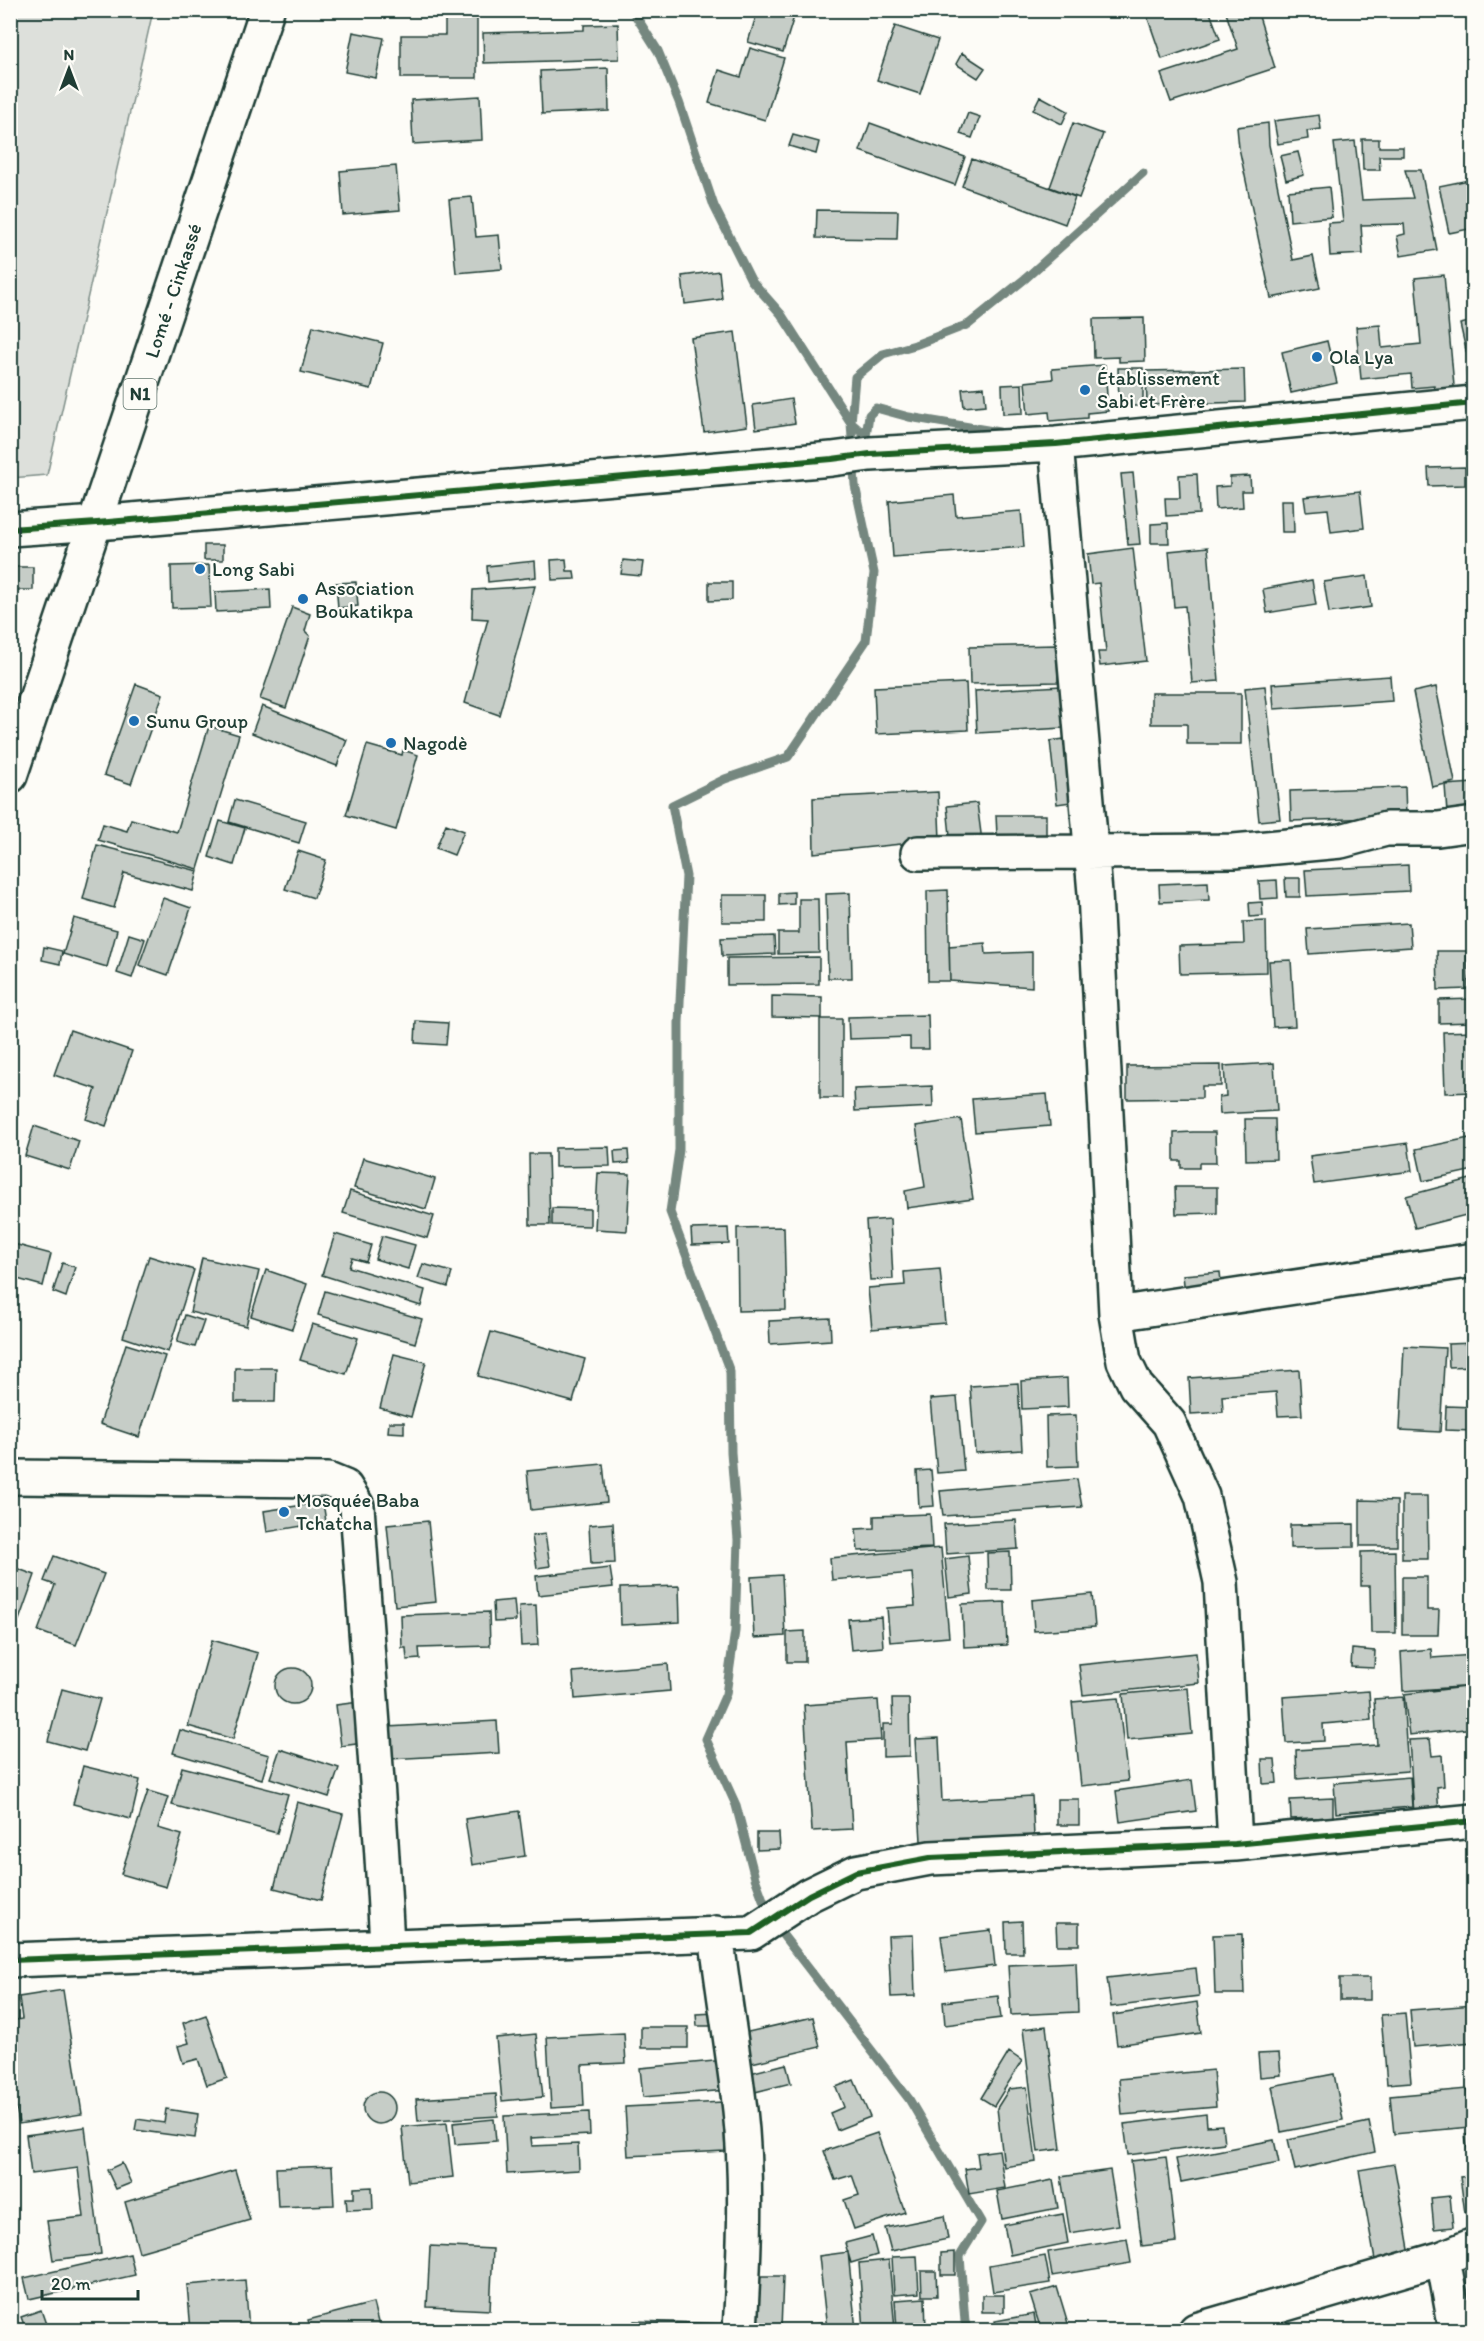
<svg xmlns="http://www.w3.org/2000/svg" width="1484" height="2341" viewBox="0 0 1484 2341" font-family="Itim,sans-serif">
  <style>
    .green { fill: #dde0db; stroke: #7e8e88; stroke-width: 1.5 }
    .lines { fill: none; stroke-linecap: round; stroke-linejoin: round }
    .stream { stroke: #75877f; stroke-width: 9 }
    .building { fill: #c6cdc7; stroke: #1f3d34; stroke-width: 1.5 }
    .street-casing { stroke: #1f3d34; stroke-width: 38 }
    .secondary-casing { stroke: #1f3d34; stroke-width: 38 }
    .highway-casing { stroke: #1f3d34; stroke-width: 38 }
    .street { stroke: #fdfcf7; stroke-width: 33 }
    .secondary { stroke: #fdfcf7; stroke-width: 33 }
    .highway { stroke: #fdfcf7; stroke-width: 33 }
    .cycleway-casing { stroke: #fdfcf7; stroke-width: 10 }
    .cycleway { stroke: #1b5e20; stroke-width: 6 }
    .poi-dot { fill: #1f6fb2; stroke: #fdfcf7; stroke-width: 2 }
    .labels { text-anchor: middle; stroke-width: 4.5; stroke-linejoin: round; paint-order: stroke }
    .shield { fill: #fdfcf7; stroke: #62766e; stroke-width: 1.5 }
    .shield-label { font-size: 18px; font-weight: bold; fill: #1f3d34 }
    .street-label { font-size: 20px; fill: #1f3d34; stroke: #fdfcf7 }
    .poi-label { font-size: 20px; fill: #1f3d34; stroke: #fdfcf7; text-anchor: start }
  </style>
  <rect width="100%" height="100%" fill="#fdfcf7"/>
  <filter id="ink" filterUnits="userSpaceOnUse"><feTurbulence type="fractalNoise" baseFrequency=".0167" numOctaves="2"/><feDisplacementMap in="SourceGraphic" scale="12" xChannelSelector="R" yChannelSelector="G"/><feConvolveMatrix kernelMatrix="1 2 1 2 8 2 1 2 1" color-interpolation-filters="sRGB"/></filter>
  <g filter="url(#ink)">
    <path class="green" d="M11 10 153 11 47 475 11 478Z"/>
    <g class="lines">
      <path class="stream" d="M632 10 658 51 679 102 714 206 751 280 781 314 851 423 866 436 869 415 876 408 909 417 999 432
        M768 1913 755 1878 736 1805 706 1739 726 1694 735 1631 738 1540 731 1452 730 1372 670 1212 679 1150V1023L686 876 672 805 725 779 788 757 866 641 874 573 855 485 851 423 855 377 883 354 915 345 969 324 1026 278 1143 173
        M782 1934 909 2099 981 2222 960 2256 965 2322 968 2330"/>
    </g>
    <path class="building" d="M445 10H477V78H401V35H445Z
      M758 10H796L783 52 748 42Z
      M1145 10H1209L1220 39 1162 59Z
      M1225 10H1257L1275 68 1171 102 1161 74 1238 49Z
      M618 24 619 59 484 63 483 33 584 30V25Z
      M895 26 938 40 920 94 877 80Z
      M353 32 384 38 376 78 345 72Z
      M750 48 784 58 765 120 709 103 719 70 741 77Z
      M962 53 985 68 978 78 956 64Z
      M608 68 609 111 542 114 540 71Z
      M480 96 482 140 413 144 411 100Z
      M1040 96 1068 111 1062 124 1033 110Z
      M968 113 980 117 972 138 960 134Z
      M1319 115 1321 129 1307 131 1308 139 1278 144 1274 121Z
      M870 123 965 157 955 185 860 151Z
      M1073 123 1103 134 1079 198 1050 187Z
      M1268 123 1269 145 1293 260 1313 256 1320 288 1271 298 1239 148 1237 127Z
      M793 135 819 142 816 154 789 146Z
      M1362 139H1379V147H1403V156H1379L1380 170H1363Z
      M1355 141 1362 200 1413 198 1405 170H1421L1437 250 1401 256 1397 236 1405 234 1404 224 1361 225 1363 254 1330 256 1328 223 1343 222 1334 143Z
      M1298 152 1304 175 1286 180 1280 156Z
      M972 159 1075 197 1065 224 962 186Z
      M396 166 400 210 343 215 340 171Z
      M1474 179V228L1449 233 1439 186Z
      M1329 187 1332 217 1290 221 1288 191Z
      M472 197 476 237 499 235 502 269 456 273 449 199Z
      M817 210 898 211 897 239 816 238Z
      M719 271 722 299 685 304 682 276Z
      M1444 275 1455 397 1435 398 1434 386 1412 388 1411 374 1361 379 1356 327 1380 325 1382 348 1421 344 1415 278Z
      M1144 318 1145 361 1119 362V357L1094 358 1093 319Z
      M1474 321V358L1468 359 1460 324Z
      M313 326 383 343 371 389 301 372Z
      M735 332 747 426 704 432 691 338Z
      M1327 341 1337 383 1291 393 1282 352Z
      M1105 365 1108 411 1087 413V418L1050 421 1049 412 1028 414 1025 382 1053 379 1052 369Z
      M1474 367V381L1467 382 1466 368Z
      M1118 368H1143V406H1119Z
      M1244 369 1245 402 1147 405 1146 371Z
      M1022 384 1023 413 1003 414 1002 385Z
      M984 387 986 405 964 407 962 389Z
      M791 399 795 423 756 429 753 405Z
      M1465 467V485L1429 486 1428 468Z
      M1133 473 1140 544 1128 545 1121 474Z
      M1197 474 1199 514 1166 516 1165 498H1180L1179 475Z
      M1250 476 1251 491H1242L1243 507 1216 509 1215 487 1230 486V477Z
      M1360 491 1364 528 1331 532 1328 509 1306 511 1304 497Z
      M954 495 956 516 1021 511 1024 547 893 557 889 501Z
      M1281 500H1293L1294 532H1282Z
      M1168 523 1169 543H1151V524Z
      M204 545H223V560H204Z
      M1208 547 1219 681 1192 683 1185 606 1174 607 1169 551Z
      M1133 548 1146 661 1100 666 1098 652H1106L1099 583 1091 584 1088 554Z
      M566 559 567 571H574L575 579 552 580 551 560Z
      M623 560 643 562 641 576 621 574Z
      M535 561 536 577 488 582 487 566Z
      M209 565 211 607 172 608 171 566Z
      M11 567H33V590H11Z
      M1367 576 1371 607 1329 613 1324 582Z
      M1312 580 1316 605 1267 613 1263 589Z
      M356 582 358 606 338 608 336 583Z
      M709 582H732V600L709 601Z
      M535 586 499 715 465 703 488 619 472 618 473 590Z
      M270 589 271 609 216 612 215 592Z
      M292 607 310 614 305 631 310 636 286 708 260 699Z
      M1057 645 1058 682 970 684 969 647Z
      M1390 676 1392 701 1274 709 1272 684Z
      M966 683 968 730 876 734 874 687Z
      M136 684 163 694 131 784 104 775Z
      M1061 686 1063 728 977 733 975 691Z
      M1265 686 1280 819 1259 821 1245 688Z
      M1436 687 1455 782 1432 787 1413 692Z
      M1151 693H1241V744H1187V724H1151Z
      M262 706 347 740 337 766 252 733Z
      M209 726 239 735 198 869 98 840 103 824 127 831 131 819 177 832Z
      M1071 738 1078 801 1057 804 1050 741Z
      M367 745 402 755 403 750 418 755 396 830 346 815Z
      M1474 783V811L1447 813 1445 785Z
      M1405 787 1406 817 1291 821 1290 791Z
      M938 792 940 840 814 853 813 798Z
      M235 800 306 821 299 843 229 822Z
      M977 803 982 841 951 845 947 806Z
      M996 815H1046V835H997Z
      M220 821 245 828 234 865 209 857Z
      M446 824 464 831 454 855 436 848Z
      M97 845 198 871 193 891 124 873 114 908 83 899Z
      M298 851 326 860 314 898 285 889Z
      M1408 865 1409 891 1307 896 1305 870Z
      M1285 878H1300V897H1286Z
      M1277 880 1278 898 1260 899 1259 881Z
      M1208 882 1209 900 1160 902 1159 884Z
      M948 890 950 981H928L927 891Z
      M794 892V904L779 905V893Z
      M850 893 852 978H828L826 894Z
      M722 895H766V922H722Z
      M163 898 191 908 168 975 139 965Z
      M799 899H818L819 953 778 954V933H799Z
      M1262 902 1263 916 1250 917 1249 903Z
      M74 918 117 930 107 967 63 954Z
      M1266 921 1267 972 1180 974 1179 946 1244 944 1243 922Z
      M1409 923 1411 947 1309 954 1307 929Z
      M129 934 145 939 132 978 117 973Z
      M774 936 775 954 722 956 721 938Z
      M985 943 986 954 1032 952V987L950 981 949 946Z
      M44 947 62 951 60 964 42 960Z
      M1437 951H1467L1468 989 1438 990Z
      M819 957V984L727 985V958Z
      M1291 960 1295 1026 1273 1027 1269 961Z
      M772 996 822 997V1018L772 1017Z
      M1474 999V1022L1439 1023V1000Z
      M928 1015 929 1049H910V1037L849 1039 848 1017Z
      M820 1019H842V1098H820Z
      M416 1021 448 1023 446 1045 415 1043Z
      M70 1030 132 1051 106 1126 86 1119 96 1089 54 1075Z
      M1474 1031V1092L1445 1093 1443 1032Z
      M1274 1063 1277 1111 1220 1114 1219 1097 1226 1096 1224 1066Z
      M1221 1065V1086H1202V1098L1127 1099V1066Z
      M932 1086 933 1107 855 1111 854 1089Z
      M1047 1094 1050 1126 975 1132 972 1099Z
      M961 1119 973 1199 907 1208 905 1191 925 1187 916 1126Z
      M1245 1119H1275L1276 1159 1246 1160Z
      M34 1126 79 1141 70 1170 25 1156Z
      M1193 1132H1215L1216 1163H1199V1168H1181V1161H1174V1133Z
      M1474 1137V1170L1423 1181 1416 1149Z
      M1408 1143 1412 1171 1314 1184 1310 1156Z
      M609 1147 610 1166 555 1167V1148Z
      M628 1150 629 1163 615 1164 614 1151Z
      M529 1154H548L550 1225H530Z
      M363 1158 435 1179 426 1209 354 1188Z
      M598 1173 630 1174 627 1231 595 1229Z
      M1474 1178V1213L1415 1228 1406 1196Z
      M1175 1187H1217V1213L1176 1214Z
      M350 1191 434 1216 427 1238 343 1213Z
      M552 1208 590 1209V1226L552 1225Z
      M890 1219 893 1279 870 1280 866 1221Z
      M784 1227 786 1310 738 1311 737 1228Z
      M728 1228 729 1244 692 1245 691 1229Z
      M335 1234 371 1245 366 1262 352 1258 349 1267 425 1290 421 1306 322 1275Z
      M382 1236 415 1245 408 1269 375 1259Z
      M10 1243 51 1254 43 1286 10 1277Z
      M149 1256 194 1270 168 1352 123 1337Z
      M202 1258 259 1271 246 1326 190 1312Z
      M62 1263 75 1267 66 1297 53 1292Z
      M423 1264 452 1272 448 1287 418 1278Z
      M940 1269 945 1323 872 1329 868 1288 905 1285 904 1272Z
      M266 1270 307 1284 292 1329 251 1316Z
      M1220 1272 1222 1291 1185 1294 1183 1275Z
      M325 1291 422 1319 415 1343 318 1315Z
      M185 1315 204 1321 195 1347 177 1342Z
      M830 1318 831 1340 770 1344 769 1321Z
      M312 1324 358 1338 346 1374 300 1360Z
      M491 1332 585 1359 573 1402 478 1376Z
      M1474 1343V1366L1449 1367 1448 1344Z
      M126 1344 165 1356 139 1437 100 1424Z
      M1404 1346 1445 1348 1440 1432 1400 1430Z
      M394 1354 426 1362 411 1417 380 1408Z
      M235 1368H276L275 1402H235Z
      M1299 1370 1302 1415 1278 1416 1276 1392 1222 1396 1223 1412 1191 1414 1189 1378Z
      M1067 1378 1068 1407 1022 1409 1021 1381Z
      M1018 1383 1022 1450 975 1453 970 1386Z
      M957 1397 964 1471 937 1473 930 1399Z
      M1446 1406 1474 1407V1431L1445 1430Z
      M1076 1415 1078 1466 1047 1467 1046 1416Z
      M389 1422H404V1433L388 1432Z
      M603 1464 607 1502 531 1510 527 1471Z
      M931 1470 934 1506 919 1507 917 1471Z
      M1077 1479 1082 1507 943 1516 940 1491Z
      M1402 1496H1427L1428 1559H1402Z
      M1360 1500 1397 1501V1546H1360Z
      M323 1502 326 1522 267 1532 264 1511Z
      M930 1514 932 1548 858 1551 856 1529 874 1528V1516Z
      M1016 1520 1018 1549 946 1554 944 1524Z
      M428 1521 436 1602 395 1606 387 1525Z
      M613 1523 615 1563 591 1564 589 1525Z
      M1354 1524V1547L1290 1548V1525Z
      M545 1534 550 1566 537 1568 532 1536Z
      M941 1548 949 1637 890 1642 887 1608 915 1606 912 1573 832 1580 830 1558Z
      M1395 1551 1396 1633H1371L1370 1586H1361V1552Z
      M1010 1552 1011 1590H988L987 1553Z
      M54 1556 104 1574 76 1645 38 1631 55 1585 44 1581Z
      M968 1556 972 1594 949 1597 945 1559Z
      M10 1566 35 1575 19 1620 10 1617Z
      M610 1568 613 1587 538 1595 536 1576Z
      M782 1575 785 1636 754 1638 751 1577Z
      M1402 1577H1427V1610H1439L1438 1635H1402Z
      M679 1586 680 1622 621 1625 620 1588Z
      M1092 1594 1095 1627 1034 1631 1032 1600Z
      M514 1600 516 1621 494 1622 493 1602Z
      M1005 1602 1007 1645 964 1647 962 1604Z
      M536 1605 538 1645 521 1646 519 1606Z
      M489 1612 490 1646 419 1648 420 1659 407 1660 406 1648H402L401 1615Z
      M881 1617 883 1647 851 1650 848 1619Z
      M805 1631V1662H787V1632Z
      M212 1640 258 1653 233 1739 188 1726Z
      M1352 1649 1375 1651 1374 1668 1351 1667Z
      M1431 1649 1432 1658 1474 1655V1686L1403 1691 1401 1652Z
      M1196 1653 1199 1683 1083 1695 1079 1665Z
      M668 1664 670 1691 575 1699 573 1672Z
      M275 1686a18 18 0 1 1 36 0a18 18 0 1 1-36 0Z
      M1474 1686V1728L1409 1735 1404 1694Z
      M1188 1688 1192 1734 1127 1740 1123 1694Z
      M62 1689 100 1699 85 1751 48 1741Z
      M1369 1691 1371 1720 1323 1724 1324 1741 1286 1743 1283 1697Z
      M1403 1697 1408 1771 1297 1779 1296 1750 1377 1745 1374 1699Z
      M1118 1698 1128 1781 1081 1786 1072 1702Z
      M892 1699H909L910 1756 883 1757V1724H893Z
      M878 1700 881 1740 847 1742 852 1829 812 1831 804 1705Z
      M359 1702 364 1743 341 1746 336 1705Z
      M497 1721 499 1753 389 1759 387 1727Z
      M180 1730 269 1755 262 1779 173 1753Z
      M939 1738 942 1801 1032 1796 1034 1836 921 1841 915 1739Z
      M1430 1739 1432 1756 1442 1755 1444 1786 1437 1787 1439 1813 1414 1814 1409 1740Z
      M280 1749 339 1768 329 1797 270 1778Z
      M1262 1759H1275L1277 1783 1263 1784Z
      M83 1766 140 1780 131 1819 73 1804Z
      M182 1767 288 1794 277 1833 172 1805Z
      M1410 1777 1412 1807 1336 1813 1334 1783Z
      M1192 1780 1196 1811 1120 1822 1116 1791Z
      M148 1791 168 1797 158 1828 182 1835 166 1887 121 1874Z
      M1333 1798V1817L1291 1819 1290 1800Z
      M1057 1799H1079V1825H1057Z
      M297 1802 343 1814 321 1900 274 1888Z
      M519 1811 525 1856 472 1865 465 1819Z
      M757 1833H779L780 1849 757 1850Z
      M1022 1921 1023 1953H1006L1005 1922Z
      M1056 1923H1079V1945H1057Z
      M991 1930 995 1966 946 1972 941 1936Z
      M1242 1934 1244 1994H1215L1213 1935Z
      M913 1935 915 1996 891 1997 888 1936Z
      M1076 1962 1078 2012 1011 2015 1008 1965Z
      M1196 1968 1199 1996 1111 2007 1107 1978Z
      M1340 1978H1370V2000H1340Z
      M63 1990 82 2114 19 2124 10 2071V2021L22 2019 19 1997Z
      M998 1996 1001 2018 945 2025 943 2002Z
      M1197 2002 1201 2033 1117 2045 1113 2015Z
      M1474 2005V2042L1413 2047 1410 2010Z
      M716 2013V2026H697L696 2014Z
      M1405 2013 1411 2082 1387 2084 1381 2015Z
      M206 2015 227 2078 207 2085 198 2059 183 2063 178 2046 189 2043 183 2023Z
      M813 2017 820 2047 743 2065 735 2035Z
      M1046 2026 1061 2149 1038 2152 1023 2029Z
      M641 2027H688V2048H641Z
      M624 2033 626 2063 582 2065 584 2106 551 2108 547 2037Z
      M536 2034 543 2097 502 2101 496 2038Z
      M1009 2052 1022 2061 994 2106 981 2098Z
      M1279 2053 1281 2075 1260 2077 1258 2054Z
      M725 2060 727 2090 643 2097 640 2068Z
      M786 2064 791 2083 755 2092 750 2073Z
      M1213 2070 1216 2107 1122 2115 1119 2079Z
      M1334 2074 1343 2120 1281 2132 1272 2086Z
      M854 2080 870 2117 837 2130 830 2113 844 2107 836 2087Z
      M1027 2087 1036 2162 1004 2167 997 2108 1009 2089Z
      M1467 2089 1470 2127 1394 2134 1390 2096Z
      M363 2108a16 16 0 1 1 32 0a16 16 0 1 1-32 0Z
      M496 2094 498 2116 418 2121 416 2099Z
      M723 2102 725 2151 628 2156 625 2107Z
      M166 2109 198 2114 195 2138 135 2130 137 2119 164 2123Z
      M589 2112 590 2135 531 2138 532 2146 578 2144 579 2170 507 2174 504 2116Z
      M1206 2114 1207 2126 1222 2125 1224 2143 1128 2155 1124 2124Z
      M494 2119 496 2141 455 2144 453 2123Z
      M1369 2122 1375 2152 1295 2170 1288 2139Z
      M447 2123 453 2177 408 2182 402 2127Z
      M85 2127 101 2254 53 2260 47 2221 84 2217 78 2168 31 2174 26 2135Z
      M877 2133 905 2212 854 2229 844 2200 859 2195 852 2175 835 2180 824 2151Z
      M1474 2133V2212L1465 2213 1460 2177 1471 2176 1465 2134Z
      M1274 2140 1279 2163 1181 2182 1176 2159Z
      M999 2150 1005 2188 969 2194 965 2169 979 2167 977 2153Z
      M1166 2157 1176 2242 1142 2246 1131 2161Z
      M122 2163 131 2183 116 2189 107 2170Z
      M1394 2164 1411 2260 1376 2266 1359 2170Z
      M332 2166 334 2205 278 2207 276 2168Z
      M235 2170 250 2220 139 2252 125 2202Z
      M1110 2170 1119 2225 1070 2233 1061 2177Z
      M1053 2180 1058 2208 1002 2219 997 2191Z
      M372 2187 373 2209 347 2210 346 2198H354V2188Z
      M1450 2196 1453 2227 1434 2229 1431 2198Z
      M1063 2214 1068 2243 1010 2255 1004 2225Z
      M944 2216 948 2239 891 2251 885 2228Z
      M872 2236 877 2255 851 2263 845 2243Z
      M1127 2239 1131 2263 1052 2276 1048 2252Z
      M430 2246 493 2249 490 2310 427 2307Z
      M848 2252 856 2330H827L819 2256Z
      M955 2252V2275H941V2253Z
      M130 2254 135 2275 29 2299 24 2278Z
      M917 2256 919 2293 894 2295 892 2257Z
      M1045 2256 1050 2283 993 2292 989 2266Z
      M889 2260 895 2330H864L859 2263Z
      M921 2271H936L937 2296H922Z
      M751 2276H783L781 2330H749Z
      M245 2280 249 2329 191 2330 187 2285Z
      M1057 2287 1070 2330H1041L1030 2295Z
      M982 2295H1004V2312H982Z
      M925 2298 926 2330H897L895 2300Z
      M373 2303 380 2330H311L308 2320Z
      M41 2310 48 2330H26L21 2317Z
      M1034 2314 1037 2330H997L995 2321Z
      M634 2321 733 2324V2330H634Z
      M823 2323 824 2330H810L809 2325Z"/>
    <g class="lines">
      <defs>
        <path id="street" d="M1056 444 1095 893 1116 1314 1124 1361 1136 1386 1169 1423 1202 1496 1221 1582 1235 1844
          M97 523 832 459 870 454 1056 444 1474 403
          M918 853 1234 851 1341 841 1386 829H1438L1474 824
          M1116 1314 1474 1260
          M10 1477 328 1480 345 1487 357 1506C367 1653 380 1799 387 1946
          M716 1933C723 1992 733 2051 740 2110 748 2180 744 2261 740 2330
          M10 1960 751 1933 809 1895 856 1872 930 1858 1235 1844 1474 1821
          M1443 2258 1456 2330
          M1196 2330 1443 2258 1474 2245"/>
        <path id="secondary" d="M10 529 97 523"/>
        <g id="highway">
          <path id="s1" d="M10 776 267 10"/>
        </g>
      </defs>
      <use href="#street" class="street-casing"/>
      <use href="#secondary" class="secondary-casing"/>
      <use href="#highway" class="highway-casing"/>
      <use href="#street" class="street"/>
      <use href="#secondary" class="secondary"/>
      <use href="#highway" class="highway"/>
      <defs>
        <path id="cycleway" d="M10 529 97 523 832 459 870 454 1056 444 1474 403
          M10 1960 751 1933 809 1895 856 1872 930 1858 1235 1844 1474 1821"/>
      </defs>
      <use href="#cycleway" class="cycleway-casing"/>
      <use href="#cycleway" class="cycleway"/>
    </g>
  </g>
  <g class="poi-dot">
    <circle cx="1317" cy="357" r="6"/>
    <circle cx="1085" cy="390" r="6"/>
    <circle cx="200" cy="569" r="6"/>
    <circle cx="303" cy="599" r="6"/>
    <circle cx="134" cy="721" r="6"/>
    <circle cx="391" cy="743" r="6"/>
    <circle cx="284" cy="1512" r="6"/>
  </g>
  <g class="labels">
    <rect class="shield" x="123.5" y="379" width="33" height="30" rx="4.5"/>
    <g class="shield-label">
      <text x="140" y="400">N1</text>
    </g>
    <g class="street-label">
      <text dy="7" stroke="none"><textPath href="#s1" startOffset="512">Lomé - Cinkassé</textPath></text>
    </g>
    <g class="poi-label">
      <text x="1329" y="364">Ola Lya</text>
      <text x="1097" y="385">Établissement<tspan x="1097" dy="23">Sabi et Frère</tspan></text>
      <text x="212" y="576">Long Sabi</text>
      <text x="315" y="595">Association<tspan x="315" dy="23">Boukatikpa</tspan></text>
      <text x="146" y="728">Sunu Group</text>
      <text x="403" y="750">Nagodè</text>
      <text x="296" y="1507">Mosquée Baba<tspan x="296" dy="23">Tchatcha</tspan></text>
    </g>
  </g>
  <rect width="1484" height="2341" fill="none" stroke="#fdfcf7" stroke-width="36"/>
  <rect x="18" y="18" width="1448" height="2305" fill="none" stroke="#1f3d34" stroke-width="2" filter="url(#ink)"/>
  <g transform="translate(69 69)" stroke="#fdfcf7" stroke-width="4.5" paint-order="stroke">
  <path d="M0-4.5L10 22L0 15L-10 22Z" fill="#1f3d34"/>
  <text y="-9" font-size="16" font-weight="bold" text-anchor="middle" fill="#1f3d34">N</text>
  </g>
  <path d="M42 2290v9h96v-9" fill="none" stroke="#1f3d34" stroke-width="3"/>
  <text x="51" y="2290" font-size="18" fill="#1f3d34" stroke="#fdfcf7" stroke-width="4.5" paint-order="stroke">20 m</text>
</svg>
